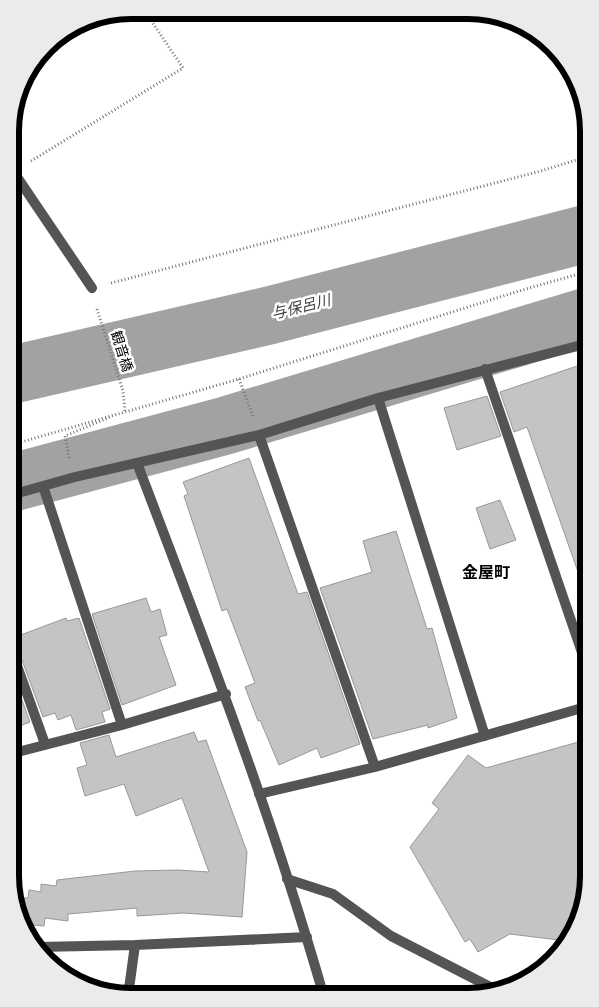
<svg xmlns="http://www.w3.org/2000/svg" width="599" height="1007" viewBox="0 0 599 1007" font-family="'Roboto Condensed','Noto Sans JP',sans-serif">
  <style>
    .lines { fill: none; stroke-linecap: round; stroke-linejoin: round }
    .river { stroke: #a2a2a2; stroke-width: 58 }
    .building { fill: #c4c4c4; stroke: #989898 }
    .path { stroke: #767676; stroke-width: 3; stroke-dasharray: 1 2.5; stroke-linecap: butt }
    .street { stroke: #545454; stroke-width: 10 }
    .labels { text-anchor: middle; stroke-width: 5; stroke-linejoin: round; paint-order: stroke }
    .street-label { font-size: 14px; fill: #000; stroke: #fff }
    .water-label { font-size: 15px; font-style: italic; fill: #434343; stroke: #fff }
    .quarter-label { font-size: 16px; font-weight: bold; fill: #000; stroke: #fff }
    .rim { fill: none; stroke: #000; stroke-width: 6 }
  </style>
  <rect width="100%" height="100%" fill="#fff"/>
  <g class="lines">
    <path class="river" d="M11 375 271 315 589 233
      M11 483 224 426 589 316"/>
  </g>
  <path class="building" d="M589 362V588L584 589 527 427 514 432 500 392Z
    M487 396 501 436 457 450 444 408Z
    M249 458 298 594 307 592 360 744 321 758 317 748 279 765 260 720 258 721 245 687 255 683 227 609 222 611 184 496 188 494 183 482Z
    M500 500 516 540 490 549 476 508Z
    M396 531 427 629 432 628 457 718 428 728V725L373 739 320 588 372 572 363 541Z
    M146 598 151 612 160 609 167 635 159 637 176 685 122 705 92 614Z
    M66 618 67 621 79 618 110 709 102 712 105 722 76 730 71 715 58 720 55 713 43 717 16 644 10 639Z
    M10 667 30 722 10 730Z
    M194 732 198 742 206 740 247 852 242 917 183 913 137 916V908L68 914V921L45 918 44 926 21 924 14 898H28L29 890 41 892V884L56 886 57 880 135 871 178 870 209 872 182 798 136 816 124 784 85 796 77 768 87 765 80 743 109 735 116 757Z
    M589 739V884L567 941 510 934 478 952 470 939 465 942 410 847 439 809 432 803 468 755 486 768Z"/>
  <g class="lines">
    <path class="path" d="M31 161 183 68 144 10
      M111 283 541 171 589 156
      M97 309 123 391 125 411
      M239 379 253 416
      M11 445 239 379 519 291 589 271
      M69 458 65 436 110 417"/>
    <path class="street" d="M11 168 92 288
      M485 369 589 673
      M378 398 485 736
      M259 435 375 767
      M137 463C204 639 272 815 324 997
      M43 486 122 725
      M11 495 75 477 259 435 378 398 589 343
      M10 646 45 744
      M10 754 122 725 226 694
      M259 794 375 767 589 706
      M287 879 333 894 391 936 498 991
      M38 947 135 945 307 937
      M128 996 135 945"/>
  </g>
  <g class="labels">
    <g class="street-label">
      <text transform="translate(122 351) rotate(73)" y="5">観音橋</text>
    </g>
    <g class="water-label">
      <text transform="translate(301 307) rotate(-14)" y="5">与保呂川</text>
    </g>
    <g class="quarter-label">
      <text x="486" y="578">金屋町</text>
    </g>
  </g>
  <path d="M0 0H599V1007H0ZM131 19H468A112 112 0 0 1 580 131V876A112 112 0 0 1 468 988H131A112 112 0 0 1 19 876V131A112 112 0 0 1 131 19Z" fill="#ebebeb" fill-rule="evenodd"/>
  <path class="rim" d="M131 19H468A112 112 0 0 1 580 131V876A112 112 0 0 1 468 988H131A112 112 0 0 1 19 876V131A112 112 0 0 1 131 19Z"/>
</svg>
